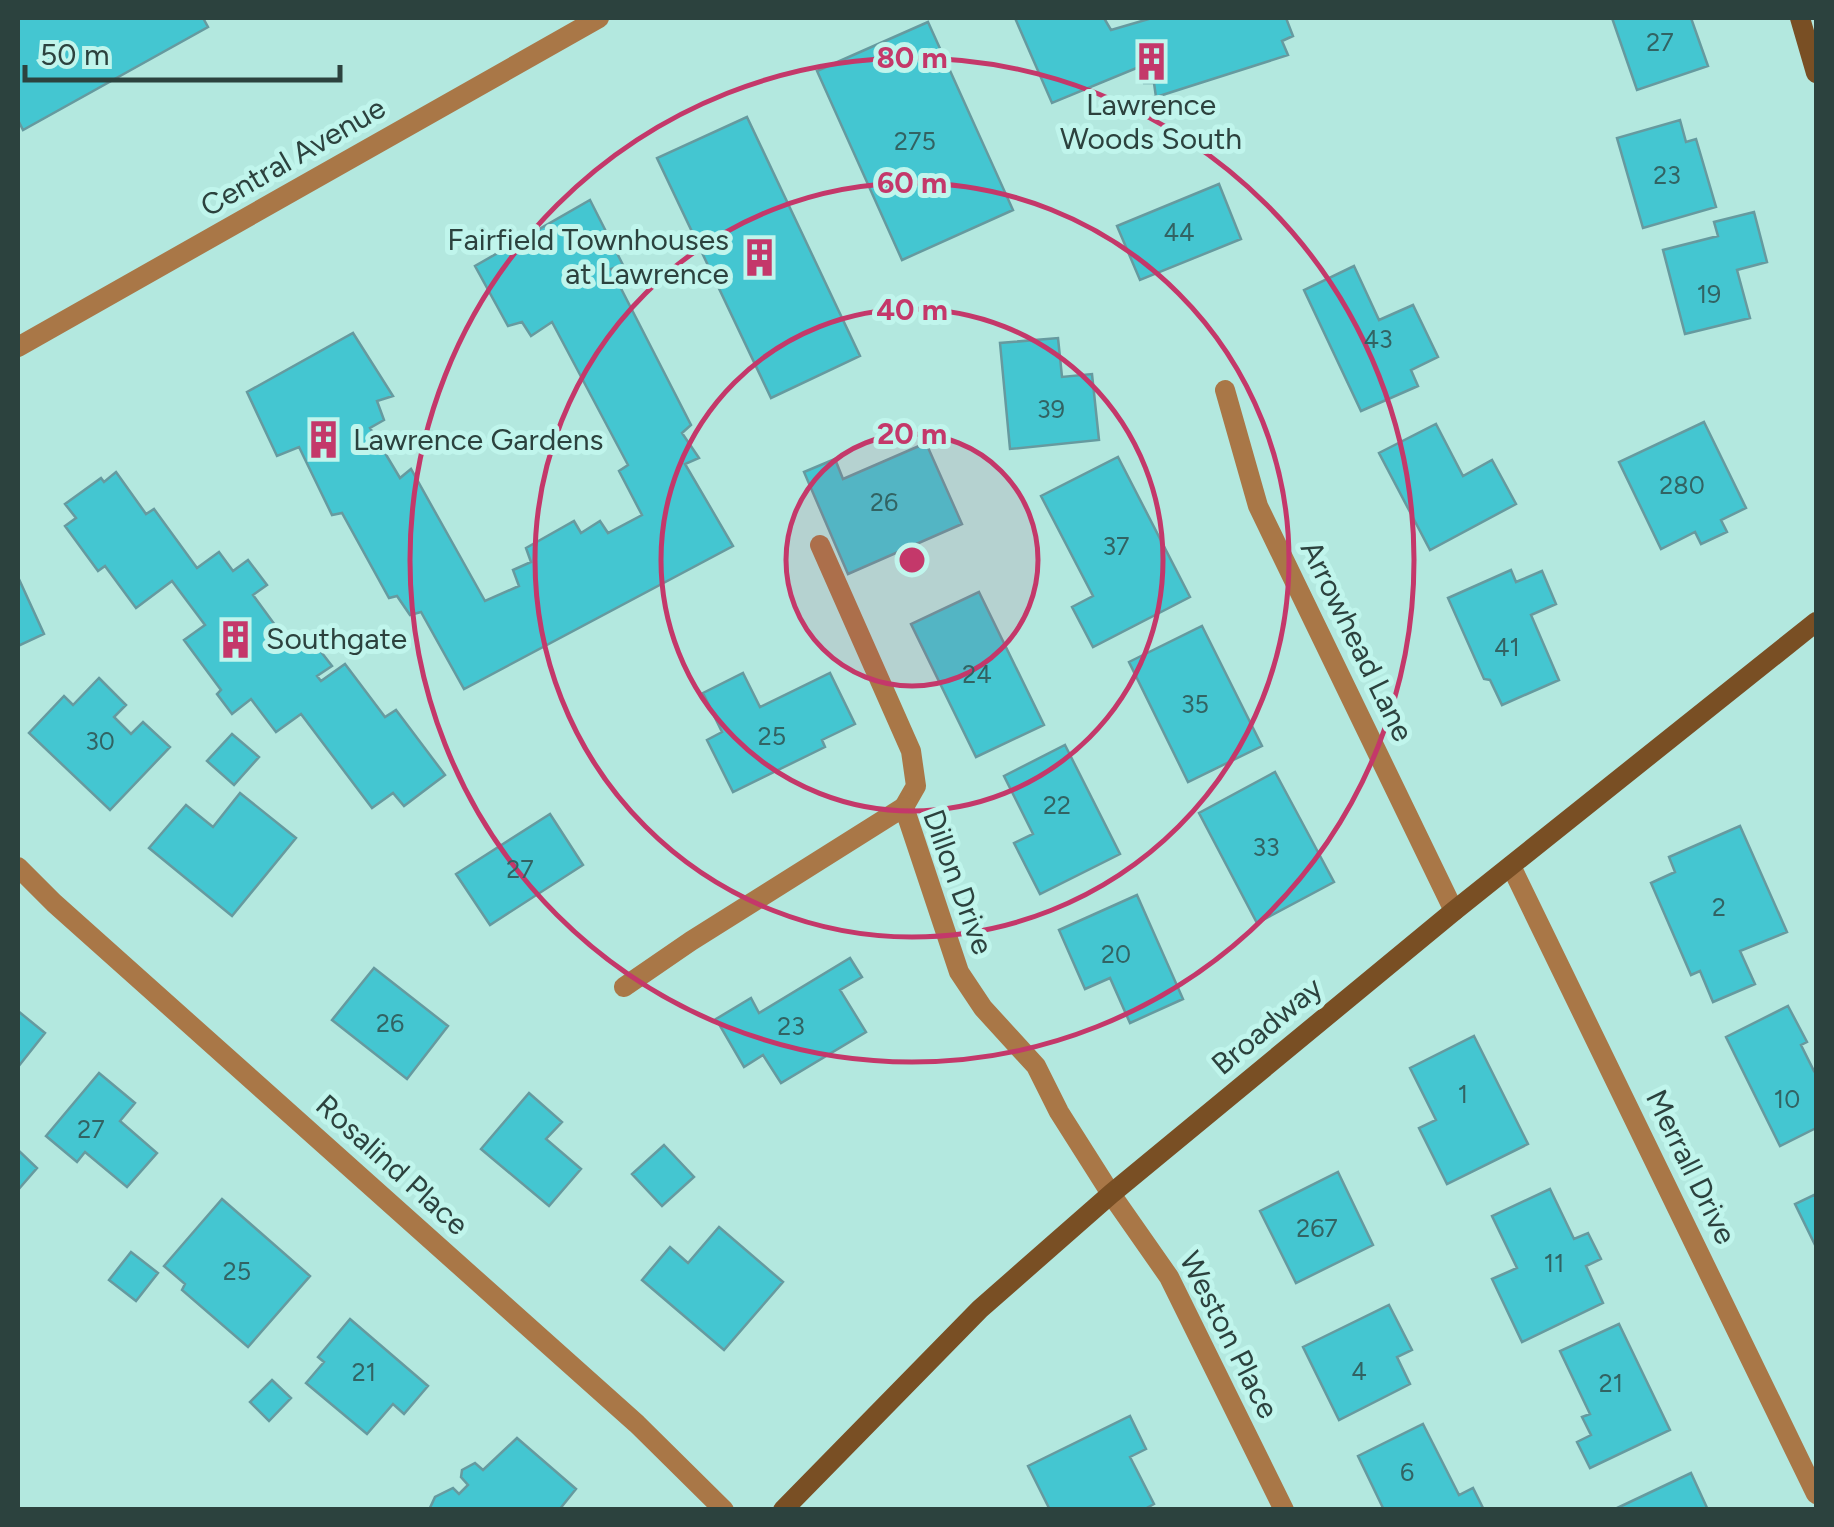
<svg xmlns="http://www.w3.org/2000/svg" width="1834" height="1527" viewBox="0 0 1834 1527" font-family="Figtree,sans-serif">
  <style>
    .building { fill: #44c6d1; stroke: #669a9f; stroke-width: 2.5 }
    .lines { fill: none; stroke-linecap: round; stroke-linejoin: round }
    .service { stroke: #a97747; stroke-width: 20 }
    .minor { stroke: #a97747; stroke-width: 20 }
    .tertiary { stroke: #a97747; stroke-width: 20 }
    .secondary { stroke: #794f24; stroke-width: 20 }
    .ring { fill: none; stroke: #c4386a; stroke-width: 5 }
    .labels { text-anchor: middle; stroke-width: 10; stroke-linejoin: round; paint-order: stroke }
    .number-label { font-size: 25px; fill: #326363 }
    .poi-label { font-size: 30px; fill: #2c423e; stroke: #c0f5ec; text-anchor: start }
    .street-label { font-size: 30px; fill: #2c423e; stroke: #c0f5ec }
    .centre { fill: #c4386a; stroke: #c0f5ec; stroke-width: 5 }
    .ring-label { font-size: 30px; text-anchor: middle; font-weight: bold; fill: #c4386a; stroke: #c0f5ec; stroke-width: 10; stroke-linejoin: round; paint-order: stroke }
  </style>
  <rect width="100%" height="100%" fill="#b3e8df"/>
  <path class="building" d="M18 18H203L208 27 23 130 18 120Z
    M1015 18H1104L1111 30 1152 18H1286L1293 36 1282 41 1288 55 1156 97 1154 83H1144L1139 67 1052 103Z
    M1612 18H1691L1708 66 1637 90Z
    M928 22 1013 210 902 260 817 71Z
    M747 117 860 356 771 398 657 158Z
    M1680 120 1686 142 1696 139 1716 207 1643 228 1617 138Z
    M1219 184 1241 239 1140 280 1117 226Z
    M590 200 623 265 611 269 691 425 682 433 699 458 685 464 733 546 464 689 421 612 410 615 397 596 389 598 342 513 332 515 299 447 277 456 247 392 353 333 393 396 377 401 384 420 370 428 400 478 411 469 485 601 519 586 513 570 531 562 526 548 574 521 581 533 600 521 608 533 642 515 619 471 628 465 552 322 531 336 522 322 508 326 475 266Z
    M1754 212 1767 262 1737 270 1750 318 1685 334 1663 250 1718 236 1714 222Z
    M1354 266 1379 320 1413 305 1438 357 1411 370 1418 386 1361 411 1304 290Z
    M1058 338 1062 377 1092 374 1099 440 1010 449 1000 343Z
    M1704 422 1746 508 1721 520 1727 532 1701 544 1695 532 1661 549 1619 462Z
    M1436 424 1463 476 1492 460 1516 504 1430 550 1379 453Z
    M926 443 962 524 848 574 804 472 835 459 843 479Z
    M1118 457 1190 597 1093 647 1072 607 1093 596 1041 496Z
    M116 472 146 514 154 509 197 568 219 552 233 571 248 560 267 585 253 595 294 651 311 639 332 666 317 676 321 681 345 664 385 717 396 710 445 775 404 806 393 793 372 808 301 714 276 732 251 699 232 714 217 694 221 690 184 640 205 625 172 581 136 608 105 566 98 571 65 526 76 518 65 504 101 478 104 482Z
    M1511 570 1516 582 1542 571 1556 604 1531 615 1559 680 1502 705 1490 680 1484 679 1448 598Z
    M18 577 44 634 18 646Z
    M979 592 1044 725 976 757 911 624Z
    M1202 626 1262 746 1188 782 1129 662Z
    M743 673 760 707 830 673 855 724 822 740 825 747 733 792 707 740 722 732 703 693Z
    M99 678 126 705 114 717 131 734 143 722 170 747 110 810 29 733 64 696 73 705Z
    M232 734 259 757 234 785 207 761Z
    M1065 745 1120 854 1040 894 1014 843 1033 834 1004 776Z
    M1275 772 1334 882 1257 923 1199 813Z
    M240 793 296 838 232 916 149 848 186 805 213 827Z
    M550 814 583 865 490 925 456 874Z
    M1740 826 1787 932 1740 951 1755 984 1713 1002 1700 971 1691 975 1651 883 1675 872 1669 857Z
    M1137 895 1183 999 1130 1023 1110 978 1085 989 1059 930Z
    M850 958 862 977 840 990 866 1032 781 1083 763 1055 744 1067 716 1019 751 998 759 1013Z
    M374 968 448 1026 407 1079 332 1020Z
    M1788 1006 1807 1042 1801 1045 1814 1071 1816 1070V1128L1780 1146 1726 1037Z
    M18 1011 45 1033 18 1067Z
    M1474 1036 1528 1144 1447 1184 1419 1128 1436 1120 1410 1068Z
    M99 1073 135 1103 120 1121 157 1153 127 1187 85 1152 77 1162 46 1136Z
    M529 1093 562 1122 546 1139 581 1169 549 1206 481 1149Z
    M664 1145 694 1177 662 1206 632 1174Z
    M18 1150 37 1168 18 1190Z
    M1338 1172 1373 1245 1296 1283 1260 1211Z
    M1550 1189 1574 1239 1588 1233 1601 1259 1586 1266 1603 1303 1522 1342 1492 1279 1517 1268 1492 1216Z
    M1816 1194V1247L1795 1204Z
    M222 1199 310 1276 248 1347 182 1290 185 1284 164 1266Z
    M719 1227 783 1282 724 1350 642 1280 670 1247 688 1263Z
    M131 1252 158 1273 136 1301 109 1280Z
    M1389 1305 1412 1350 1397 1357 1410 1384 1339 1420 1303 1347Z
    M350 1319 428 1386 404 1414 393 1404 367 1434 306 1383 324 1362 318 1357Z
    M1619 1324 1670 1430 1590 1468 1577 1442 1591 1435 1582 1417 1590 1414 1560 1351Z
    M272 1380 291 1398 269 1421 250 1402Z
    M1130 1416 1146 1449 1130 1457 1154 1504 1143 1510H1050L1028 1466Z
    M1423 1424 1459 1495 1473 1488 1484 1510H1384L1358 1456Z
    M517 1438 576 1489 559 1510H429L435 1497 453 1488 459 1494 468 1485 461 1477 462 1470 475 1463 483 1470Z
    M1691 1473 1708 1510H1613Z"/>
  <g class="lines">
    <path class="service" d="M820 545 911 751 916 786 904 807"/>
    <path class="minor" d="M1225 390 1258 506 1454 911
      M1511 866 1816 1494
      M18 867 54 903 637 1424 724 1510
      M624 987 691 941 904 807 959 972 983 1008 1036 1066 1059 1112 1111 1194 1169 1277 1284 1510"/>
    <path class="tertiary" d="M18 347 599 18"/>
    <path class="secondary" d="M1800 18 1816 73
      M783 1510 980 1309 1111 1194 1454 911 1816 622"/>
  </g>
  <circle cx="912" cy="560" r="126" fill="#c4386a" fill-opacity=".12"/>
  <g class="ring">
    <circle cx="912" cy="560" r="126"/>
    <circle cx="912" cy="560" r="251"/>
    <circle cx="912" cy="560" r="377"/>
    <circle cx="912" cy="560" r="502"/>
  </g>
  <defs>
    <symbol id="building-bare" viewBox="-9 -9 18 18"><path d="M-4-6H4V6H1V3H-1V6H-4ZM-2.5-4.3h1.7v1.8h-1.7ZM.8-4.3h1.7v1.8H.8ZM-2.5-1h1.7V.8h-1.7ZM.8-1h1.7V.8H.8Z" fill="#c4386a" stroke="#c0f5ec" stroke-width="2.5" paint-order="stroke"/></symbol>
  </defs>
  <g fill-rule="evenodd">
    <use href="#building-bare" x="1124" y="34" width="55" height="55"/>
    <use href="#building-bare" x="732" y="230" width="55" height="55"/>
    <use href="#building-bare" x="296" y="412" width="55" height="55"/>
    <use href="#building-bare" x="208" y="612" width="55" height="55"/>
  </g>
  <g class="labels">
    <g class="number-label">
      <text x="1660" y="51">27</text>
      <text x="915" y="150">275</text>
      <text x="1667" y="184">23</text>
      <text x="1179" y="241">44</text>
      <text x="1709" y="303">19</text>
      <text x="1378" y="348">43</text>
      <text x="1051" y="418">39</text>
      <text x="1682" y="494">280</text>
      <text x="884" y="511">26</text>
      <text x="1116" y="555">37</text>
      <text x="1507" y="656">41</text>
      <text x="977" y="683">24</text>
      <text x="1195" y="713">35</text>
      <text x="772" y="745">25</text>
      <text x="100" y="750">30</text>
      <text x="1057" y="814">22</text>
      <text x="1266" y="856">33</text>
      <text x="520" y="878">27</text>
      <text x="1719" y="916">2</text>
      <text x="1116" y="963">20</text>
      <text x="390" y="1032">26</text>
      <text x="791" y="1035">23</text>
      <text x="1463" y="1103">1</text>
      <text x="1787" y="1108">10</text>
      <text x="91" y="1138">27</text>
      <text x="1317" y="1237">267</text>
      <text x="1554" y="1272">11</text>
      <text x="237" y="1280">25</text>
      <text x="1359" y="1380">4</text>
      <text x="364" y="1381">21</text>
      <text x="1611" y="1392">21</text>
      <text x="1407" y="1481">6</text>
    </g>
    <g class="poi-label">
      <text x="1151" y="115" text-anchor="middle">Lawrence<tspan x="1151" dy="34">Woods South</tspan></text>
      <text x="729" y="250" text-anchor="end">Fairfield Townhouses<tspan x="729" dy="34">at Lawrence</tspan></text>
      <text x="353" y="450">Lawrence Gardens</text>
      <text x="266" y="649">Southgate</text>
    </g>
    <g class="street-label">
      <text transform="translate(293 157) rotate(-30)" y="10">Central Avenue</text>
      <text transform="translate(1357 641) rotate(64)" y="10">Arrowhead Lane</text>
      <text transform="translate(958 882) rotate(70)" y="10">Dillon Drive</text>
      <text transform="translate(1267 1026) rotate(-40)" y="10">Broadway</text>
      <text transform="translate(392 1165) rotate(42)" y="10">Rosalind Place</text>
      <text transform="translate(1691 1167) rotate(64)" y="10">Merrall Drive</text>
      <text transform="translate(1229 1335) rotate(63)" y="10">Weston Place</text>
    </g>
  </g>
  <circle cx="912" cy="560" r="15" class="centre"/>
  <g class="ring-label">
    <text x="912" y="68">80 m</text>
    <text x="912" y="193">60 m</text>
    <text x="912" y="320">40 m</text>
    <text x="912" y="444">20 m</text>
  </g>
  <rect width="1834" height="1527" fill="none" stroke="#2c423e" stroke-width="40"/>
  <path d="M25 65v15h315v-15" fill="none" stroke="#2c423e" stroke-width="5"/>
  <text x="40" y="65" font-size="30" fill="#2c423e" stroke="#c0f5ec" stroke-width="8" paint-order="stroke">50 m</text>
</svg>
